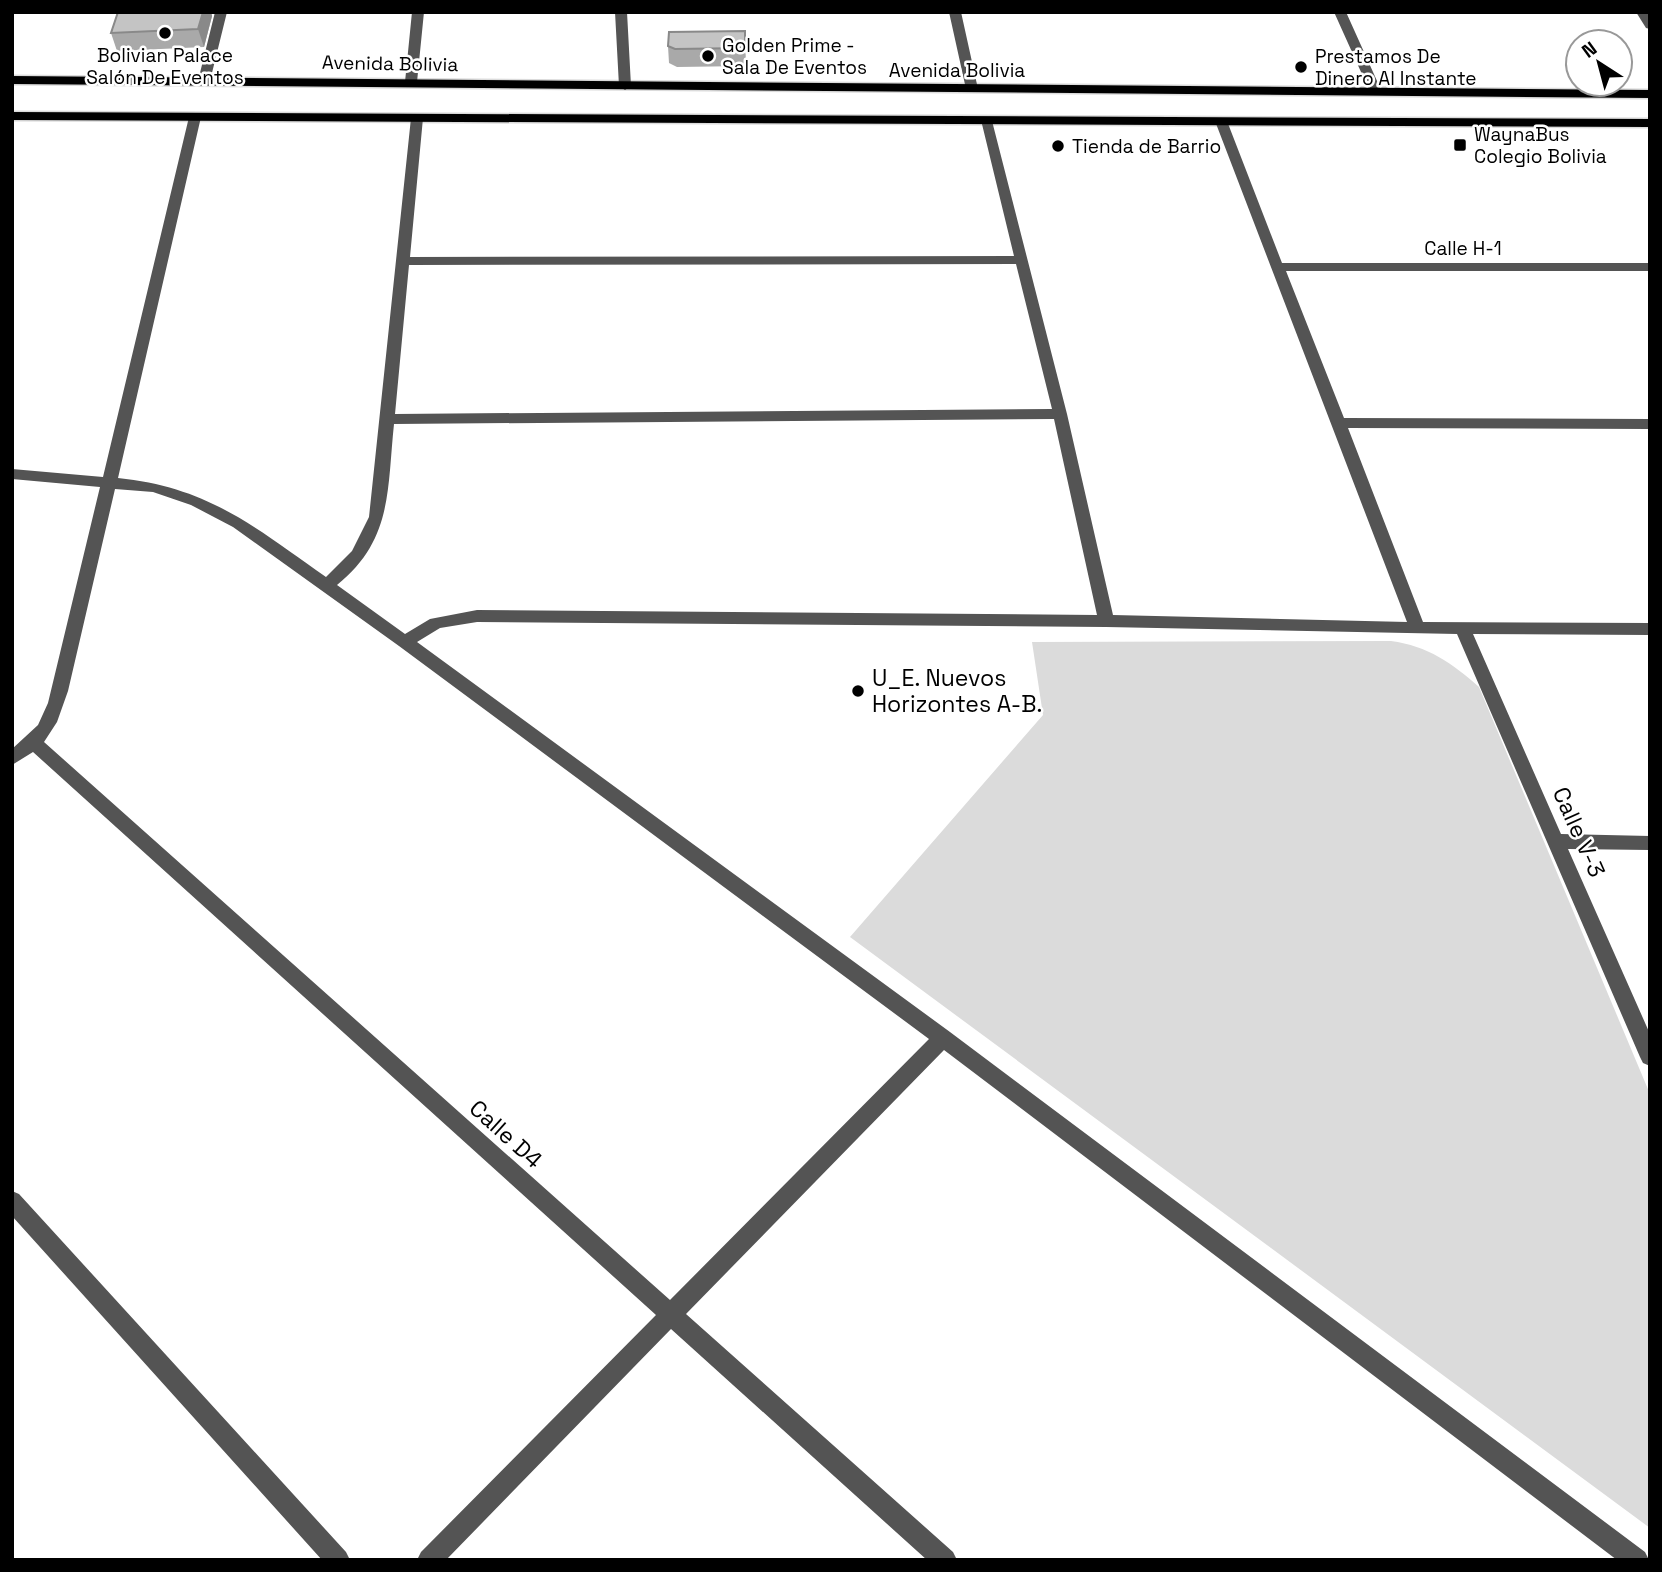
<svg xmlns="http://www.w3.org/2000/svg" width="1662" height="1572" viewBox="0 0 1662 1572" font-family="'Space Grotesk',sans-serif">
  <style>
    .green { fill: #dbdbdb }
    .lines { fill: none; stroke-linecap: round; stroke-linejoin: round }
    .major-casing { stroke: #dbdbdb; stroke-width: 3 }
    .minor { fill: #545454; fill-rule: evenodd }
    .major { fill: #000; fill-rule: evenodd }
    .wall { fill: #a9a9a9 }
    .shaded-wall { fill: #898989 }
    .building { fill: #c4c4c4; stroke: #898989; stroke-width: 2 }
    .poi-dot { fill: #000; stroke: #fff; stroke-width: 2.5 }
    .labels { text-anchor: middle; stroke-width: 5; stroke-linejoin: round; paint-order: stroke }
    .far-poi-label { font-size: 19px; fill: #000; stroke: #fff; text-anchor: start }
    .far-street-label { font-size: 19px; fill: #000; stroke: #fff }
    .poi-label { font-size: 23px; fill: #000; stroke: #fff; text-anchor: start }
    .street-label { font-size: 23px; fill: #000; stroke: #fff }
  </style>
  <rect width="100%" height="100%" fill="#fff"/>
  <path class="green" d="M1391 641C1428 646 1452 663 1479 687L1650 1094V1528L850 937 1043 715 1032 642Z"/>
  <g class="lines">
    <defs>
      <path id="major" d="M12 76 1650 90V98L12 84Z
        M12 112 1650 119V127L12 120Z"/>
    </defs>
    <use href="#major" class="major-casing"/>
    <path class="minor" d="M215 12H227L210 81 204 85 198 81Z
      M412 12H424L417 82 411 86 405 82Z
      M615 12H627L631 86 625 90 619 86Z
      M949 12H961L978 89 976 92 966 89Z
      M1334 12H1346L1382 92 1380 95 1370 92Z
      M1636 12H1648L1650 29 1646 28Z
      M195 113 201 117 118 478C208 487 255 527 326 577L352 551 369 517 411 118 417 114 423 118 410 257 1014 256 981 120 991 117 1067 414 1113 615 1407 622 1215 121 1217 118 1227 121 1282 263H1650V271H1286L1344 418 1650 419V429L1348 428 1423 622 1650 623V635L1473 634 1561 834 1650 836V850L1568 849 1650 1034V1066L1643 1063 1640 1057 1457 634 1106 627 477 622 440 628 417 642 950 1032 1645 1552 1649 1560H1617L944 1050 686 1314 953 1552 957 1560H927L671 1329 446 1560H417L421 1552 656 1315 33 752 12 765V749L38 725 48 703 100 487 12 479V469L103 477 189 117ZM1016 264 1052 409 395 414 409 265ZM1054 419 1097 615 477 610 430 619 405 634 337 585C393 540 387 489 394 424ZM115 489 153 492 191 505 233 527 399 646 929 1039 670 1300 44 742 57 722 68 691Z
      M12 1191 19 1194 346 1552 350 1560H322L12 1216Z"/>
    <use href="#major" class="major"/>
  </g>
  <path class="wall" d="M118 12H211L212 16 204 47 117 51 111 33Z
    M745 31 746 66 677 67 669 63 668 46Z"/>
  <path class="shaded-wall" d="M203 12H211L212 16 204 47 198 29Z"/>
  <path class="building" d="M118 12H203L198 29 111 33Z
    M745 31V48L675 49 668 46 669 32Z"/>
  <g class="poi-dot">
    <circle cx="165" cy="33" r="7"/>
    <circle cx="708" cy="56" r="7"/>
    <circle cx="1301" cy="67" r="7"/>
    <rect x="1453" y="138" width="14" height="14" rx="3.5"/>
    <circle cx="1058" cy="146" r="7"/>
    <circle cx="858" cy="691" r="7"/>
  </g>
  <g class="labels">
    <g class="far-poi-label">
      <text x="722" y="52">Golden Prime -<tspan x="722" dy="22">Sala De Eventos</tspan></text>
      <text x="165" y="62" text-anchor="middle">Bolivian Palace<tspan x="165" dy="22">Salón De Eventos</tspan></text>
      <text x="1315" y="63">Prestamos De<tspan x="1315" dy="22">Dinero Al Instante</tspan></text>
      <text x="1474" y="141">WaynaBus<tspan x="1474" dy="22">Colegio Bolivia</tspan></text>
      <text x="1072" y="153">Tienda de Barrio</text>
    </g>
    <g class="far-street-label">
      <text transform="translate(390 63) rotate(1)" y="7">Avenida Bolivia</text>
      <text x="957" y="77">Avenida Bolivia</text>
      <text x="1463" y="255">Calle H-1</text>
    </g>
    <g class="poi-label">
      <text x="872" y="686">U_E. Nuevos<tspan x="872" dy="26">Horizontes A-B.</tspan></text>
    </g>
    <g class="street-label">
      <text transform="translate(1579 832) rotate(66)" y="8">Calle V-3</text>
      <text transform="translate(506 1134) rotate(42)" y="8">Calle D4</text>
    </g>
  </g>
  <rect width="1662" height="1572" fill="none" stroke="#000000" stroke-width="28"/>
  <g transform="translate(1599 63) rotate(324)"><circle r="33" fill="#ffffff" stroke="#999999" stroke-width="2"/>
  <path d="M0-5L12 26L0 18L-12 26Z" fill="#000000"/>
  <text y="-10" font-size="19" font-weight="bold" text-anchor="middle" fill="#000000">N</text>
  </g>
</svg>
